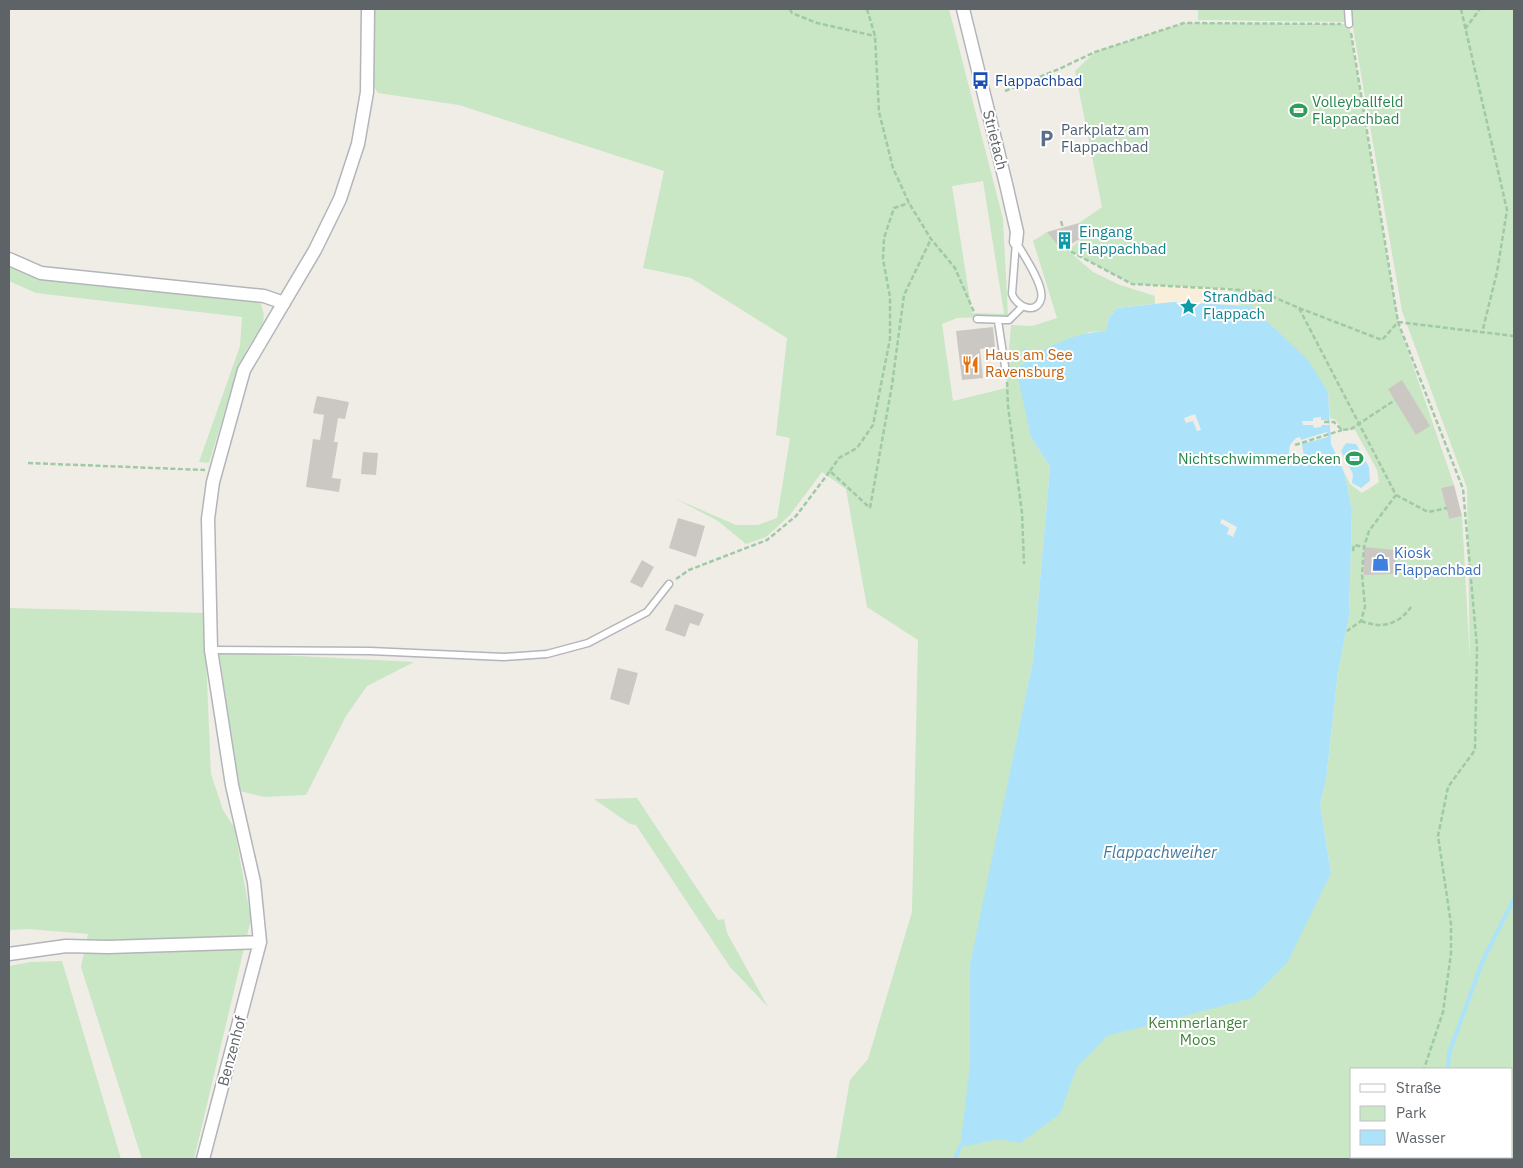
<svg xmlns="http://www.w3.org/2000/svg" width="1523" height="1168" viewBox="0 0 1523 1168" font-family="'IBM Plex Sans',sans-serif">
  <style>
    .green { fill: #c9e6c5; fill-rule: evenodd }
    .sand { fill: #f9eed9 }
    .water { fill: #ace3fb }
    .pier { fill: #f0ede7 }
    .lines { fill: none; stroke-linecap: round; stroke-linejoin: round }
    .stream { stroke: #ace3fb; stroke-width: 4 }
    .building { fill: #cbc8c3 }
    .lane-casing { stroke: #b2b5b9; stroke-width: 9 }
    .street-casing { stroke: #b2b5b9; stroke-width: 15 }
    .path { stroke: #a0c9a6; stroke-width: 2.5; stroke-dasharray: 5 2.5; stroke-linecap: butt }
    .lane { stroke: #fff; stroke-width: 6 }
    .street { stroke: #fff; stroke-width: 12 }
    .labels { text-anchor: middle; stroke-width: 4; stroke-linejoin: round; paint-order: stroke }
    .transit-label { font-size: 15px; fill: #164399; stroke: #fff; text-anchor: start }
    .leisure-label { font-size: 15px; fill: #27864d; stroke: #fff; text-anchor: start }
    .service-label { font-size: 15px; fill: #4e5e75; stroke: #fff; text-anchor: start }
    .street-label { font-size: 15px; fill: #5e6367; stroke: #fff }
    .culture-label { font-size: 15px; fill: #0d838f; stroke: #fff; text-anchor: start }
    .food-label { font-size: 15px; fill: #c56008; stroke: #fff; text-anchor: start }
    .shop-label { font-size: 15px; fill: #366cbe; stroke: #fff; text-anchor: start }
    .park-label { font-size: 15px; fill: #3f8339; stroke: #fff }
    .water-label { font-size: 16px; font-style: italic; fill: #42799c; stroke: #fff }
  </style>
  <rect width="100%" height="100%" fill="#f0ede7"/>
  <path class="green" d="M372 9H949L1003 219 1008 316 957 318 942 324 953 401 1006 388 1011 325 1032 326 1057 318 1033 241 1047 232 1060 249 1064 247 1093 272 1120 285 1155 296V304L1117 308 1109 318 1106 331 1088 332 1031 437 1050 467 1033 661 979 926 1331 873 1320 805 1326 780 1338 672 1349 616 1352 510 1344 472 1350 484 1362 493 1379 482 1377 470 1355 430H1342L1336 420 1330 418 1328 392 1266 320 1233 301V289L1132 284 1068 250 1085 236 1079 223 1102 207 1075 71 1095 52 1184 23 1349 24 1398 322 1454 485 1441 488 1449 519 1462 516 1470 662 1467 488 1402 311 1352 22 1198 20V9H1514V1159H836L850 1080 868 1059 912 912 918 640 867 607 846 489 822 472 790 515 766 537 746 544 718 521 674 498 736 525H758L777 518 790 438 776 435 787 338 691 278 643 268 664 171 459 105 378 93 373 85ZM983 181 1004 313V314L972 313 952 186ZM1352 1069H1512V1157H1352Z
    M9 265 33 276 75 284 253 300 261 304 264 314 263 323 246 351 233 384 209 463 199 462 240 346 242 317 36 293 9 281Z
    M9 608 204 613 211 774 223 810 234 827 251 919 194 1159H142L81 967 88 934 29 929 9 930Z
    M219 652 414 662 367 686 346 716 306 795 264 797 240 791Z
    M637 798 718 920 724 919 727 933 768 1007 730 967 636 825 630 824 594 799Z
    M62 961 121 1159H9V966L31 962Z"/>
  <path class="sand" d="M1154 285 1233 289V301L1266 320 1117 330V308L1155 304Z"/>
  <path class="water" d="M1173 302 1251 306 1308 360 1328 392 1331 444 1344 472 1352 510 1349 616 1338 672 1326 780 1320 805 1331 873 1287 963 1252 998 1107 1036 1077 1067 1060 1114 1020 1143 999 1139 960 1147 970 1065V964L1033 661 1050 467 1031 437 1016 369C1043 348 1072 333 1106 331L1109 318 1117 308Z
    M1346 443 1356 444 1369 467 1370 481 1361 488 1352 483 1353 474 1341 451Z"/>
  <path class="pier" d="M1195 414 1201 430 1197 431 1193 421 1186 423 1184 418Z
    M1321 417V420H1327L1330 425H1322L1321 427 1314 428 1313 425H1303L1302 421H1313V418Z
    M1327 432 1328 437 1302 444 1304 456 1288 459 1290 445 1296 438 1300 437 1301 440Z
    M1222 519 1237 527 1233 537 1227 534 1229 528 1220 523Z"/>
  <g class="lines">
    <path class="stream" d="M1025 350 1031 358
      M1448 1069 1449 1053 1483 960 1514 899
      M1449 1157V1159
      M955 1159 960 1147"/>
  </g>
  <path class="building" d="M1079 223 1085 236 1061 250 1047 232Z
    M993 327 995 347 980 349 983 378 962 380 956 331Z
    M1402 380 1430 426 1416 435 1388 389Z
    M317 396 349 402 345 419 338 418 334 442H338L332 478 341 479 339 492 306 487 313 439 320 440 324 415 313 413Z
    M363 452 378 453 376 475 361 474Z
    M1454 485 1462 516 1449 519 1441 488Z
    M678 518 705 526 696 557 669 548Z
    M1364 547 1396 550 1395 574 1364 575Z
    M642 560 654 567 642 588 630 582Z
    M675 604 704 614 699 626 690 623 685 637 665 630Z
    M618 668 638 673 629 705 610 699Z"/>
  <g class="lines">
    <defs>
      <path id="lane" d="M1348 9 1349 24
        M1016 242C1023 254 1045 286 1041 299 1036 316 1016 306 1012 294Z
        M977 319 1009 320 1022 307
        M998 321 1006 373
        M211 650 370 651 504 657 547 654 588 643 647 612 669 584"/>
      <path id="street" d="M963 9 1006 184 1017 232 1016 242
        M9 259 41 273 264 296 284 303
        M9 954 66 946 108 947 260 942
        M203 1159 260 942 254 882 232 785 211 650 208 519 213 482 244 370 315 250 340 199 358 144 367 92 368 9"/>
    </defs>
    <use href="#lane" class="lane-casing"/>
    <use href="#street" class="street-casing"/>
    <path class="path" d="M790 9 792 13 817 23 875 36
      M867 9 875 36 879 112 893 168 909 203 931 239 955 268 974 312
      M1461 9 1507 210 1497 272 1482 333
      M1465 29 1480 9
      M1351 33 1398 322 1463 489 1477 647 1475 750 1448 787 1438 836 1451 924V953L1443 1012 1424 1069
      M1005 91 1059 69 1095 52 1184 23 1341 24
      M1061 221 1063 228
      M1067 246 1068 250 1132 284 1260 291 1299 308 1396 495 1369 531 1364 547 1362 575 1365 607 1361 621 1347 631
      M1299 308 1382 340 1398 322
      M1398 322 1514 336
      M1007 382 1008 406 1022 513 1024 564
      M1324 422H1334L1342 430 1351 429 1395 400
      M1295 445 1342 430
      M28 463 205 470
      M830 471 839 458 857 448 873 425 890 339V297L883 259 884 238 894 208 909 203
      M1396 495 1428 512 1447 508
      M870 508 892 385 904 295 931 239
      M1353 551 1354 545 1364 547
      M676 579 689 570 767 540 796 516 830 471 870 508
      M1361 621C1382 629 1398 625 1411 607
      M1428 1157 1429 1159"/>
    <use href="#lane" class="lane"/>
    <use href="#street" class="street"/>
  </g>
  <defs>
    <symbol id="bus-bare" viewBox="-9 -9 18 18"><path d="M-5-6H5V4H4V6H2V4H-2V6H-4V4H-5ZM-3.5-4V0h7V-4ZM-3.5 1.2v1.5H-2V1.2ZM2 1.2v1.5H3.5V1.2Z" fill="#1a4fb4" stroke="#fff" stroke-width="2.5" paint-order="stroke"/></symbol>
    <symbol id="stadium-bare" viewBox="-9 -9 18 18"><path d="M0-5a6.5 5 0 1 0 0 10a6.5 5 0 1 0 0-10ZM-3.5-1.8h7v3.6h-7Z" fill="#2e9e5b" stroke="#fff" stroke-width="2.5" paint-order="stroke"/></symbol>
    <symbol id="parking-bare" viewBox="-9 -9 18 18"><path d="M-3.5-5.5H1a3.5 3.5 0 0 1 0 7H-1V5.5H-3.5ZM-1-3.4V-.6H.8a1.4 1.4 0 0 0 0-2.8Z" fill="#5c6f8a" stroke="#fff" stroke-width="2.5" paint-order="stroke"/></symbol>
    <symbol id="building-bare" viewBox="-9 -9 18 18"><path d="M-4-6H4V6H1V3H-1V6H-4ZM-2.5-4.3h1.7v1.8h-1.7ZM.8-4.3h1.7v1.8H.8ZM-2.5-1h1.7V.8h-1.7ZM.8-1h1.7V.8H.8Z" fill="#0f9aa8" stroke="#fff" stroke-width="2.5" paint-order="stroke"/></symbol>
    <symbol id="sight-bare" viewBox="-9 -9 18 18"><path d="M0-6L1.8-2.2L6-1.7L2.9 1.2L3.7 5.4L0 3.3L-3.7 5.4L-2.9 1.2L-6-1.7L-1.8-2.2Z" fill="#0f9aa8" stroke="#fff" stroke-width="2.5" paint-order="stroke"/></symbol>
    <symbol id="restaurant-bare" viewBox="-9 -9 18 18"><path d="M-5-6h1v4h1v-4h1v4h1v-4h1v5L-1.5 .5V6h-2V.5L-5-1ZM5-6V6H3V1.5H1.5Q1.5-4 5-6Z" fill="#e8710a" stroke="#fff" stroke-width="2.5" paint-order="stroke"/></symbol>
    <symbol id="shop-bare" viewBox="-9 -9 18 18"><path d="M-5-2.5h2.3a2.7 3.5 0 0 1 5.4 0H5L5.5 6h-11ZM-1.5-2.5h3a1.5 2.3 0 0 0-3 0Z" fill="#3f7fe0" stroke="#fff" stroke-width="2.5" paint-order="stroke"/></symbol>
  </defs>
  <g fill-rule="evenodd">
    <use href="#bus-bare" x="968" y="68" width="25" height="25"/>
    <use href="#stadium-bare" x="1286" y="98" width="25" height="25"/>
    <use href="#parking-bare" x="1034" y="126" width="25" height="25"/>
    <use href="#building-bare" x="1052" y="228" width="25" height="25"/>
    <use href="#sight-bare" x="1176" y="294" width="25" height="25"/>
    <use href="#restaurant-bare" x="958" y="352" width="25" height="25"/>
    <use href="#stadium-bare" x="1342" y="446" width="25" height="25"/>
    <use href="#shop-bare" x="1368" y="550" width="25" height="25"/>
  </g>
  <g class="labels">
    <g class="transit-label">
      <text x="995" y="86">Flappachbad</text>
    </g>
    <g class="leisure-label">
      <text x="1312" y="107">Volleyballfeld<tspan x="1312" dy="17">Flappachbad</tspan></text>
      <text x="1341" y="464" text-anchor="end">Nichtschwimmerbecken</text>
    </g>
    <g class="service-label">
      <text x="1061" y="135">Parkplatz am<tspan x="1061" dy="17">Flappachbad</tspan></text>
    </g>
    <g class="street-label">
      <text transform="translate(995 140) rotate(76)" y="5">Strietach</text>
      <text transform="translate(232 1051) rotate(-75)" y="5">Benzenhof</text>
    </g>
    <g class="culture-label">
      <text x="1079" y="237">Eingang<tspan x="1079" dy="17">Flappachbad</tspan></text>
      <text x="1203" y="302">Strandbad<tspan x="1203" dy="17">Flappach</tspan></text>
    </g>
    <g class="food-label">
      <text x="985" y="360">Haus am See<tspan x="985" dy="17">Ravensburg</tspan></text>
    </g>
    <g class="shop-label">
      <text x="1394" y="558">Kiosk<tspan x="1394" dy="17">Flappachbad</tspan></text>
    </g>
    <g class="park-label">
      <text x="1198" y="1028">Kemmerlanger<tspan x="1198" dy="17">Moos</tspan></text>
    </g>
    <g class="water-label">
      <text x="1160" y="858">Flappachweiher</text>
    </g>
  </g>
  <rect width="1523" height="1168" fill="none" stroke="#5e6367" stroke-width="20"/>
  <rect x="1350" y="1068" width="162" height="90" fill="#ffffff" stroke="#bfc1c2"/>
  <rect x="1360" y="1084" width="25" height="8" fill="#ffffff" stroke="#bfc1c2"/>
  <text x="1396" y="1093" font-size="15" fill="#5e6367">Straße</text>
  <rect x="1360" y="1106" width="25" height="15" fill="#c9e6c5" stroke="#bfc1c2"/>
  <text x="1396" y="1118" font-size="15" fill="#5e6367">Park</text>
  <rect x="1360" y="1130" width="25" height="15" fill="#ace3fb" stroke="#bfc1c2"/>
  <text x="1396" y="1143" font-size="15" fill="#5e6367">Wasser</text>
</svg>
